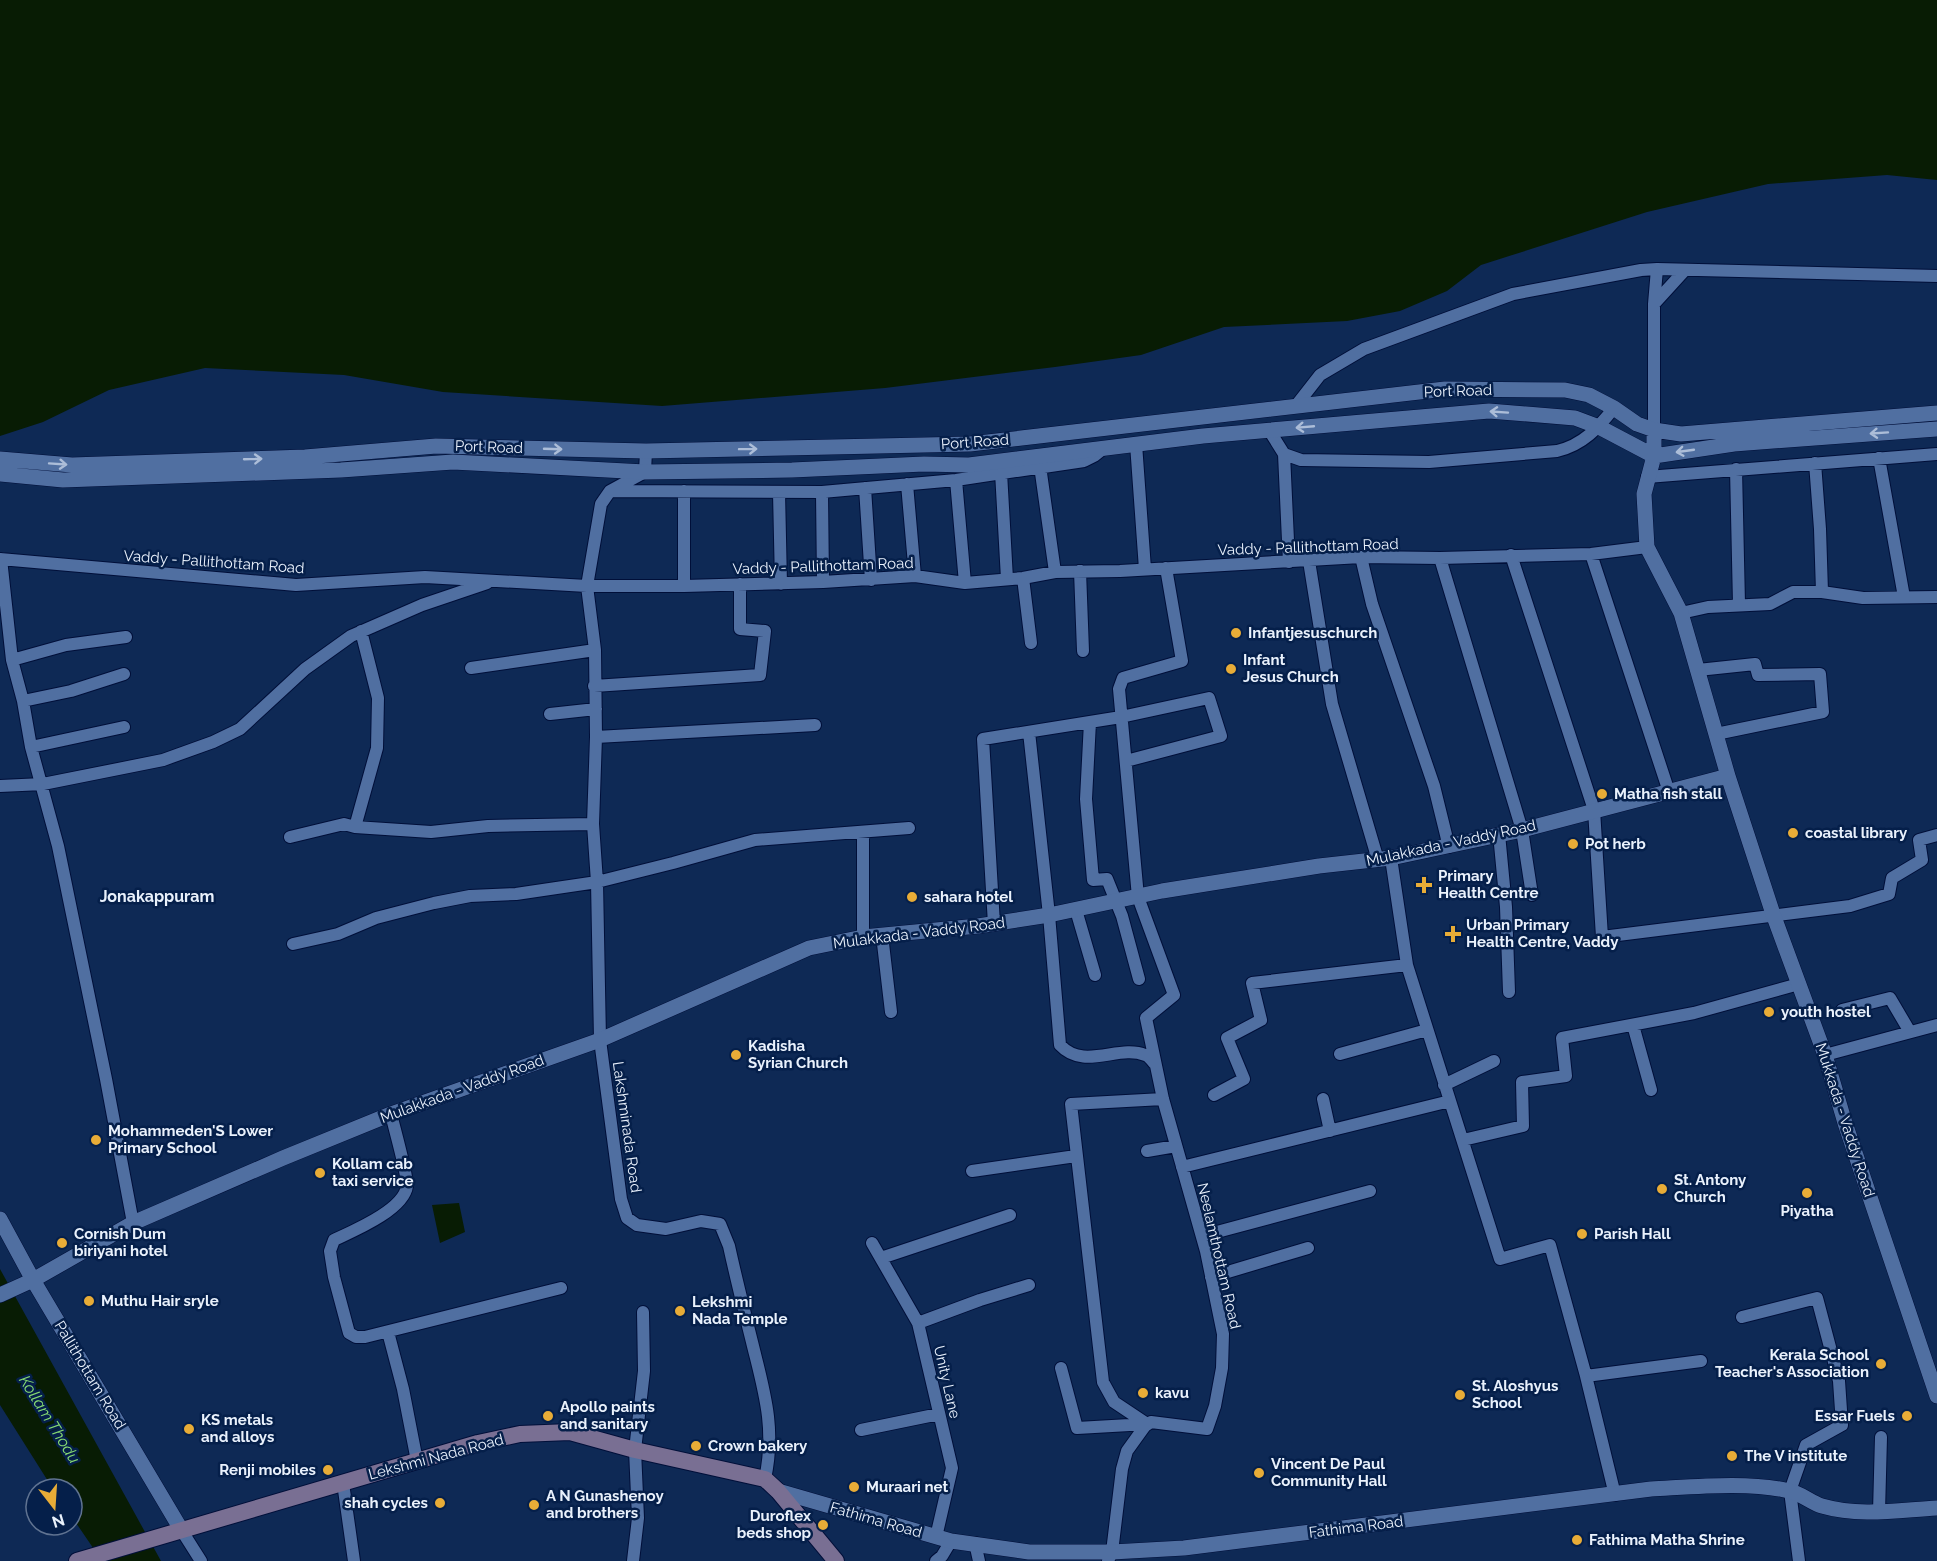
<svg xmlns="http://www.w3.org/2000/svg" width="1937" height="1561" viewBox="0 0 1937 1561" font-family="Raleway,sans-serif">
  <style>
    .water { fill: #081c04 }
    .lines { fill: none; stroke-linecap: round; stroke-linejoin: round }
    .minor-casing { stroke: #000f39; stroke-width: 14 }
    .tertiary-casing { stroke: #000f39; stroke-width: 16 }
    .secondary-casing { stroke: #000f39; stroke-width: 18 }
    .minor { stroke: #506fa1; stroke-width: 12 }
    .tertiary { stroke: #506fa1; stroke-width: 15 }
    .secondary { stroke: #796f93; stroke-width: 16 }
    .oneway { stroke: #acbdd8 }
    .poi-dot { fill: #e8ac37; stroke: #051f4a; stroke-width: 2 }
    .labels { text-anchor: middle; stroke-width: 5; stroke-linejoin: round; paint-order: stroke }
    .street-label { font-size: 15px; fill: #e9f1fc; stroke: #051f4a }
    .poi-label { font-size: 15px; font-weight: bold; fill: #e9f1fc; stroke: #051f4a; text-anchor: start }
    .neighbourhood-label { font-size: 16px; font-weight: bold; fill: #e9f1fc; stroke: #051f4a }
    .water-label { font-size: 16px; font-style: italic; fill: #87da72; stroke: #051f4a }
  </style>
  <rect width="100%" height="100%" fill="#0e2955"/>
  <path class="water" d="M0 0H1937V180L1887 175 1768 184 1647 212 1481 265 1447 291 1400 311 1347 321 1224 327 1141 355 1055 367 885 388 662 406 443 392 344 375 205 368 109 390 43 422 0 436Z
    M459 1203 465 1232 440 1243 432 1205Z
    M0 1269 161 1561H102L72 1517V1489H53L0 1405Z"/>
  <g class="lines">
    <defs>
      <path id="minor" d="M1654 304 1685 270
        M1295 407 1320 375 1364 349 1513 294 1641 270 1657 269
        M1269 430 1284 454 1301 460 1429 462 1557 451C1583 445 1598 428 1614 408
        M1654 430V304L1657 269 1937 276
        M1136 444 1145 569
        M646 451 645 472 610 491 601 504 587 586 595 650 596 737 593 824 597 882 600 1040 621 1199 627 1218 637 1225 666 1229 701 1221 720 1224 729 1246C736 1278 744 1310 752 1342 764 1391 776 1428 765 1479
        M1284 454 1289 562
        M1879 458 1904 597
        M1815 463 1820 529 1822 592
        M1040 466 1055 572
        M1736 469 1739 604
        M1001 472 1007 579
        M1647 477 1937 454
        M956 480 965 583
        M907 484 915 576
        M865 488 871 580
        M611 491 822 492 956 480 1084 461 1094 456 1104 448
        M779 492 781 584
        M822 492 823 582
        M1591 554 1669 792
        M1511 555 1594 810 1602 937 1850 906 1889 894 1892 878 1922 860 1919 840 1937 835
        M1361 557 1372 604 1434 786 1449 847
        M1440 558 1522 830 1532 895
        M0 559 296 585 425 577 587 586H684L823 582 915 576 965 583 1023 578 1055 572 1120 571 1361 557 1440 558 1591 554 1647 547
        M1 559 12 660 23 701 31 747 58 846 106 1079 133 1223
        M1309 561 1332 704 1378 860
        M1080 571 1083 651
        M1023 578 1031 643
        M684 586V491
        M1681 613 1708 607 1770 604 1793 592H1822L1863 598 1937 597
        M12 660 66 645 126 637
        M471 668 595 650
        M1698 670 1755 664 1758 675 1820 674 1823 712 1716 734
        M594 686 760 675 765 631 740 629V584
        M23 701 71 691 124 674
        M550 714 596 709
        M1090 722 1086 799 1093 880 1107 879 1122 916 1139 979
        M1029 732 1049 915 1060 1045C1084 1071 1119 1044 1145 1055 1149 1056 1152 1061 1155 1064
        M596 737 815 725
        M31 747 124 727
        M0 786 43 784 163 760 213 742 240 729 305 669 351 636 422 605 487 583
        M355 827 431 832 488 826 593 824
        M863 832V937
        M1499 834 1506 907 1509 992
        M290 837 344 824 355 827 377 748 378 698 361 631
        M1391 858 1407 965 1500 1259 1550 1245 1586 1376 1615 1495
        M1076 910 1095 975
        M994 924 983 739 1121 717 1209 698 1221 736 1126 761
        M882 935 891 1012
        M293 944 338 934 376 918 434 903 470 896 516 894 597 882 673 863 755 840 909 828
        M1842 1010 1890 998 1910 1032
        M1633 1025 1651 1090
        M1340 1054 1427 1030
        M1825 1055 1937 1025
        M1444 1085 1494 1061
        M1214 1095 1244 1079 1227 1038 1261 1020 1252 983 1407 965
        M1323 1099 1330 1131
        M391 1114C394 1127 408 1176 407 1186 404 1210 353 1231 334 1240L330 1251 334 1277 349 1333 356 1337H365L561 1288
        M1463 1140 1523 1126 1522 1082 1566 1076 1562 1038 1694 1013 1799 984
        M1147 1151 1176 1146
        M1182 1167 1450 1101
        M972 1171 1076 1156
        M1202 1236 1370 1191
        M872 1243 918 1323 952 1468 936 1537
        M881 1258 1010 1215
        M1211 1277 1308 1248
        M1742 1317 1817 1298 1839 1381 1842 1425 1806 1445 1790 1491 1799 1561
        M918 1323 980 1300 1029 1285
        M388 1332 403 1389 417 1461
        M1061 1368 1077 1428 1147 1424
        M1586 1376 1701 1361
        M1147 1424 1114 1402 1103 1382 1071 1104 1163 1099
        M861 1430 939 1414
        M343 1483 354 1561
        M1879 1512 1881 1437
        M182 1531 201 1561
        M975 1543 979 1561
        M633 1561 638 1518 635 1450 644 1371 643 1312
        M936 1561 942 1556 951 1541
        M1108 1561 1112 1552 1122 1469 1127 1451 1145 1426 1151 1422 1207 1429 1215 1406 1222 1368 1223 1334 1206 1251 1163 1099 1146 1018 1174 995 1138 897 1119 689 1123 678 1182 661 1166 568"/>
      <path id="tertiary" d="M1654 430V456L1644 494 1647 547 1681 613 1728 776 1773 914 1825 1055 1845 1123 1937 1396
        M0 459 72 465 305 457 436 446 646 451 970 444 1445 389 1565 390 1589 395 1614 408 1637 424 1654 430 1681 434 1937 413
        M0 474 63 480 341 470 453 462 645 472 792 470 924 464 969 465 1203 436 1489 411 1575 418 1599 427 1654 456 1734 444 1937 429
        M0 1219 33 1280 182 1531
        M0 1295 33 1280 133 1223 283 1158 391 1114 600 1040 809 948 863 937 978 926 1049 915 1162 891 1319 866 1391 858 1522 830 1728 776
        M778 1491 951 1541 1029 1552H1112L1184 1548 1651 1489C1691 1487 1750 1481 1789 1491 1801 1493 1811 1503 1822 1506 1860 1517 1899 1510 1937 1508"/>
      <path id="secondary" d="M77 1561 478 1443 520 1434 570 1432 635 1450 765 1479 778 1491 836 1561"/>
    </defs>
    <use href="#minor" class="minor-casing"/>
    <use href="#tertiary" class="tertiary-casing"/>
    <use href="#secondary" class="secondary-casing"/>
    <use href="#minor" class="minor"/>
    <use href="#tertiary" class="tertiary"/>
    <use href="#secondary" class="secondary"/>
  </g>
  <defs><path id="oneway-shaft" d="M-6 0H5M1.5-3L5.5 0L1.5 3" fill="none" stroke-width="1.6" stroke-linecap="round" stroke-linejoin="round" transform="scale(1.5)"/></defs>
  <g class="oneway">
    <use href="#oneway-shaft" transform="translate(1499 412) rotate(-176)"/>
    <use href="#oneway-shaft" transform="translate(1305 427) rotate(175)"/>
    <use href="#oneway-shaft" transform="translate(1879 433) rotate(176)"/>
    <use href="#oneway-shaft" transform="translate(553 449) rotate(2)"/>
    <use href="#oneway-shaft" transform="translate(748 449) rotate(-1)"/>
    <use href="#oneway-shaft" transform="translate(1685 451) rotate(172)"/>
    <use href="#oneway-shaft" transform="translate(253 459) rotate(-2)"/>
    <use href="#oneway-shaft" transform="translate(58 464) rotate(4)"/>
  </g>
  <g class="poi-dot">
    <circle cx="1236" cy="633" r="6"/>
    <circle cx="1231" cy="669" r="6"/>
    <circle cx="1602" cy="794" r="6"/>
    <circle cx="1793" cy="833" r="6"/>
    <circle cx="1573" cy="844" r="6"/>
    <path d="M1421 876h6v6h6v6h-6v6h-6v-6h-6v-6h6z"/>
    <circle cx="912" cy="897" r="6"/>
    <path d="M1450 925h6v6h6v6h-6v6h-6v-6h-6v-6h6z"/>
    <circle cx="1769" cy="1012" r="6"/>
    <circle cx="736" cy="1055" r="6"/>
    <circle cx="96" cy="1140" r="6"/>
    <circle cx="320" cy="1173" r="6"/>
    <circle cx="1662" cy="1189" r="6"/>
    <circle cx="1807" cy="1193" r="6"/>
    <circle cx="1582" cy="1234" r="6"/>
    <circle cx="62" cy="1243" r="6"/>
    <circle cx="89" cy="1301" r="6"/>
    <circle cx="680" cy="1311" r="6"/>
    <circle cx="1881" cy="1364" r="6"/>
    <circle cx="1143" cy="1393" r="6"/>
    <circle cx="1460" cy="1395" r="6"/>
    <circle cx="548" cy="1416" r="6"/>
    <circle cx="1907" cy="1416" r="6"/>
    <circle cx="189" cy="1429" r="6"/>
    <circle cx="696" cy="1446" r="6"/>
    <circle cx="1732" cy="1456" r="6"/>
    <circle cx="328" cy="1470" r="6"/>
    <circle cx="1259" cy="1473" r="6"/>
    <circle cx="854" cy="1487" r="6"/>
    <circle cx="440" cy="1503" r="6"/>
    <circle cx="534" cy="1505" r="6"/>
    <circle cx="823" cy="1525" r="6"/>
    <circle cx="1577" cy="1540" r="6"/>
  </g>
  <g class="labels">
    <g class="street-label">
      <text transform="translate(1458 391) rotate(-2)" y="5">Port Road</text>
      <text transform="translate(975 442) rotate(-4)" y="5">Port Road</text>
      <text transform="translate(489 447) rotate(2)" y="5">Port Road</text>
      <text transform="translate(1308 547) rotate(-2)" y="5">Vaddy - Pallithottam Road</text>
      <text transform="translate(214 562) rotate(4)" y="5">Vaddy - Pallithottam Road</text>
      <text transform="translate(823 566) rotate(-2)" y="5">Vaddy - Pallithottam Road</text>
      <text transform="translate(1451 843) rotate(-12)" y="5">Mulakkada - Vaddy Road</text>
      <text transform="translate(919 933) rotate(-7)" y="5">Mulakkada - Vaddy Road</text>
      <text transform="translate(462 1089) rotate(-20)" y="5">Mulakkada - Vaddy Road</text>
      <text transform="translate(1845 1120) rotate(72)" y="5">Mukkada - Vaddy Road</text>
      <text transform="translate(627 1127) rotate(82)" y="5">Lakshminada Road</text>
      <text transform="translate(1219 1256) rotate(77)" y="5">Neelamthottam Road</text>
      <text transform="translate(90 1375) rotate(59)" y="5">Pallithottam Road</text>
      <text transform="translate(947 1382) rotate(77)" y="5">Unity Lane</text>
      <text transform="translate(436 1457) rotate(-15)" y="5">Lekshmi Nada Road</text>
      <text transform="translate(876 1520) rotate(16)" y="5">Fathima Road</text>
      <text transform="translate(1356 1527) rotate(-7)" y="5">Fathima Road</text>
    </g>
    <g class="poi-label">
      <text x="1248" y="638">Infantjesuschurch</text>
      <text x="1243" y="665">Infant<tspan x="1243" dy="17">Jesus Church</tspan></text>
      <text x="1614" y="799">Matha fish stall</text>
      <text x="1805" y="838">coastal library</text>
      <text x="1585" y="849">Pot herb</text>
      <text x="1438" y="881">Primary<tspan x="1438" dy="17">Health Centre</tspan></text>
      <text x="924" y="902">sahara hotel</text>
      <text x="1466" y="930">Urban Primary<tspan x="1466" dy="17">Health Centre, Vaddy</tspan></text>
      <text x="1781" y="1017">youth hostel</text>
      <text x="748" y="1051">Kadisha<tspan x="748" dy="17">Syrian Church</tspan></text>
      <text x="108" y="1136">Mohammeden'S Lower<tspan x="108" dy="17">Primary School</tspan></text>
      <text x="332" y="1169">Kollam cab<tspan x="332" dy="17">taxi service</tspan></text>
      <text x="1674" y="1185">St. Antony<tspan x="1674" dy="17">Church</tspan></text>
      <text x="1807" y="1216" text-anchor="middle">Piyatha</text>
      <text x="74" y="1239">Cornish Dum<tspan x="74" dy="17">biriyani hotel</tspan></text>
      <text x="1594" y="1239">Parish Hall</text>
      <text x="101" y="1306">Muthu Hair sryle</text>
      <text x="692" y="1307">Lekshmi<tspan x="692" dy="17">Nada Temple</tspan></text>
      <text x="1869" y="1360" text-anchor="end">Kerala School<tspan x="1869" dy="17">Teacher's Association</tspan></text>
      <text x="1472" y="1391">St. Aloshyus<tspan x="1472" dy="17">School</tspan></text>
      <text x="1155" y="1398">kavu</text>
      <text x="560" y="1412">Apollo paints<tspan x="560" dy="17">and sanitary</tspan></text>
      <text x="1895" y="1421" text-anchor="end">Essar Fuels</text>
      <text x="201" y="1425">KS metals<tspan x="201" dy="17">and alloys</tspan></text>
      <text x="708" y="1451">Crown bakery</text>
      <text x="1744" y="1461">The V institute</text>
      <text x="1271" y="1469">Vincent De Paul<tspan x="1271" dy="17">Community Hall</tspan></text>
      <text x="316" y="1475" text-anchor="end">Renji mobiles</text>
      <text x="866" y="1492">Muraari net</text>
      <text x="546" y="1501">A N Gunashenoy<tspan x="546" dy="17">and brothers</tspan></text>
      <text x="428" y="1508" text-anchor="end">shah cycles</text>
      <text x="811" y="1521" text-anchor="end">Duroflex<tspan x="811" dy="17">beds shop</tspan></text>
      <text x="1589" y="1545">Fathima Matha Shrine</text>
    </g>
    <g class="neighbourhood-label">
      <text x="157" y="902">Jonakappuram</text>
    </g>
    <g class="water-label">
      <text transform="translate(50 1419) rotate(58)" y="6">Kollam Thodu</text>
    </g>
  </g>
  <g transform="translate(54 1507) rotate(163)"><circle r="28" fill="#051f4a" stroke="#607391" stroke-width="1.5"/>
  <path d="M0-4.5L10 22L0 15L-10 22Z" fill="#e8ac37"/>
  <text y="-9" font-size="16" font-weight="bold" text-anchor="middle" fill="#e9f1fc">N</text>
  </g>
</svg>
